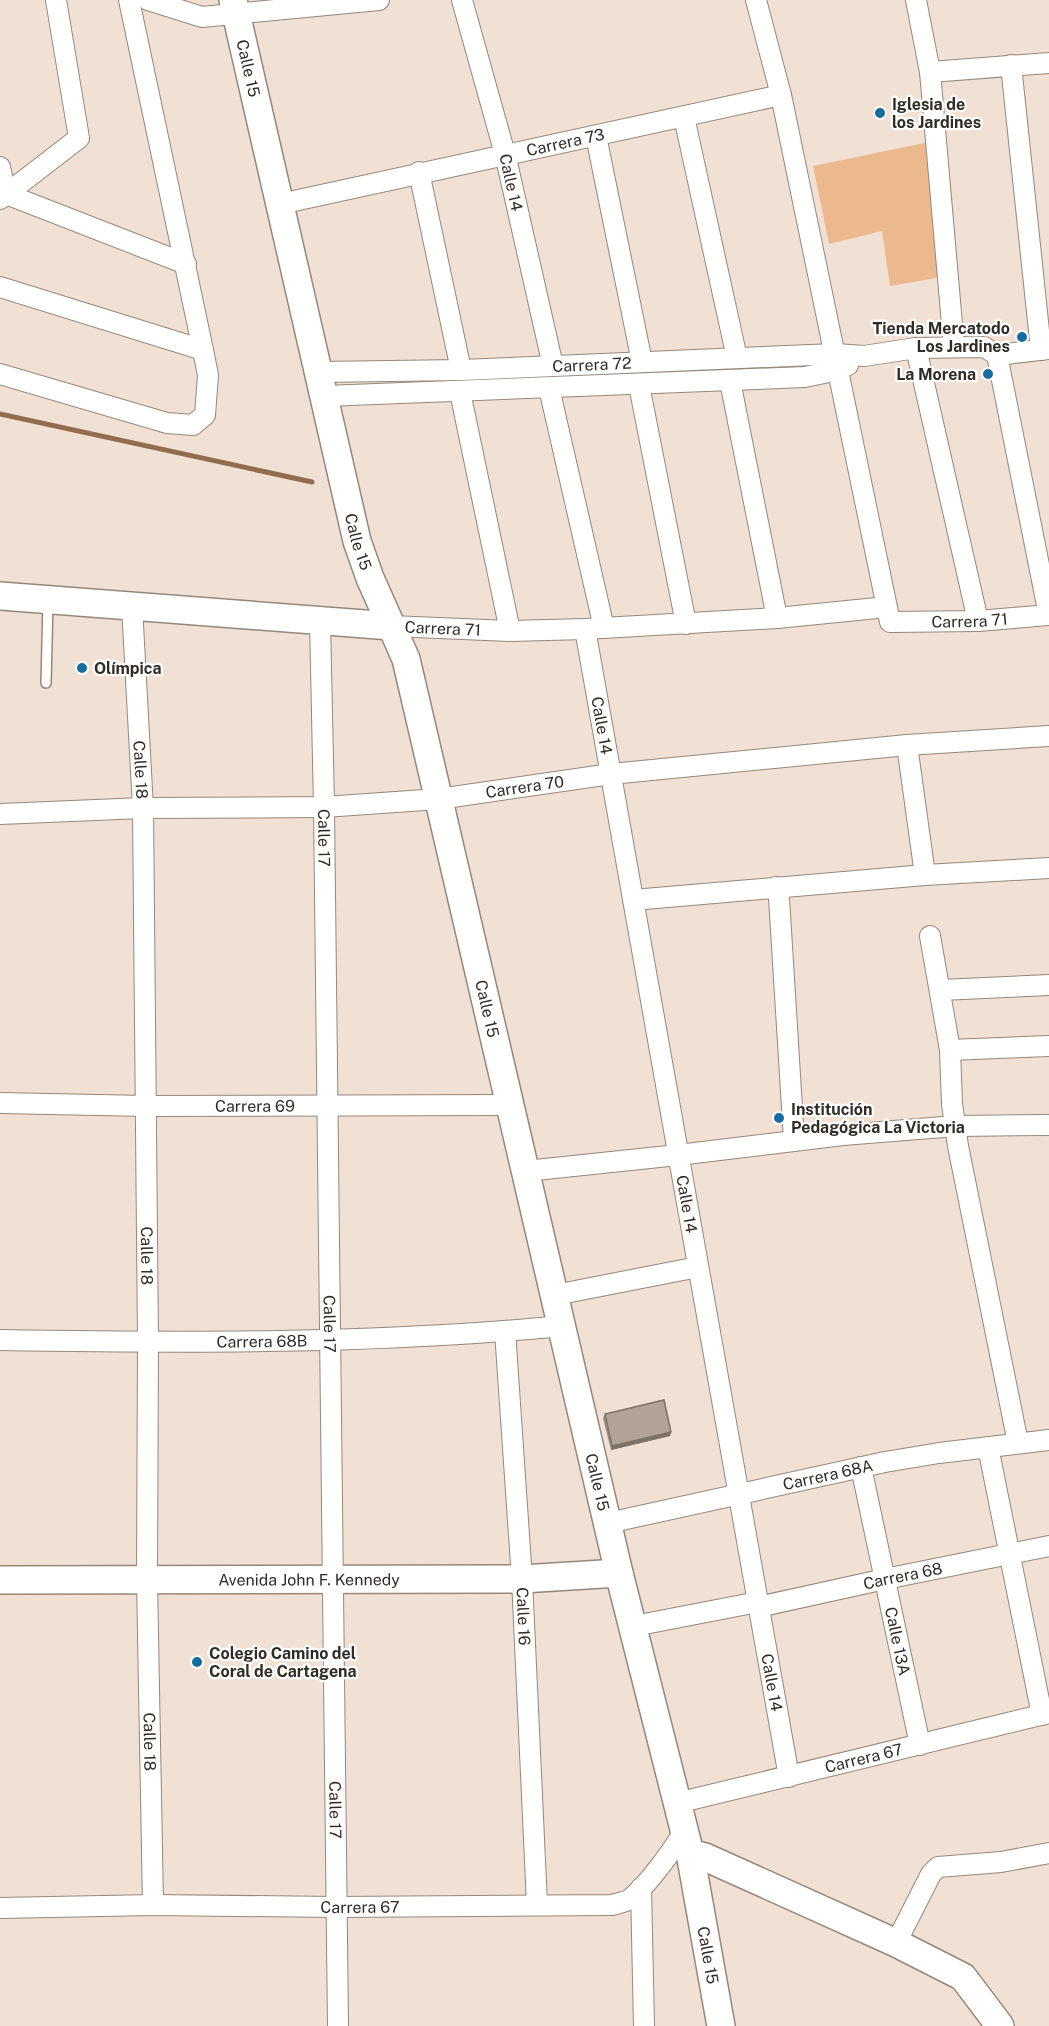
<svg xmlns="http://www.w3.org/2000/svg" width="1049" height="2026" viewBox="0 0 1049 2026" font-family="'Public Sans',sans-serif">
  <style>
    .green { fill: #ecb98e }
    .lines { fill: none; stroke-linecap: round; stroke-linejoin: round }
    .stream { stroke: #926d4d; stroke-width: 5 }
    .lane-casing { stroke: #96877b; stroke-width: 12 }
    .street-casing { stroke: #96877b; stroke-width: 22 }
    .secondary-casing { stroke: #96877b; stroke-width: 30 }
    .lane { stroke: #fff; stroke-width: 9 }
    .street { stroke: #fff; stroke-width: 20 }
    .secondary { stroke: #fff; stroke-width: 27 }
    .wall { fill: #998c82 }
    .shaded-wall { fill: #7d726a }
    .building { fill: #b2a397; stroke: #7d726a; stroke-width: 1.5 }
    .poi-dot { fill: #186c9d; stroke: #fff; stroke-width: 2 }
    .labels { text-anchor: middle; stroke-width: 4.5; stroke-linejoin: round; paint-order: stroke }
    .street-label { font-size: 16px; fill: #312b26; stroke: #fff }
    .poi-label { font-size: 16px; font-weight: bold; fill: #312b26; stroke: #fff; text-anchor: start }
  </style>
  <rect width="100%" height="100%" fill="#f1e1d5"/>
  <path class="green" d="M929 142 942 277 890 286 882 231 829 244 813 166Z"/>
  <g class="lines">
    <path class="stream" d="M0 414 312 482"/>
    <defs>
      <path id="lane" d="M46 683 48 602"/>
      <g id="street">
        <path d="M148 0 202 17 379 0"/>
        <path id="s1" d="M462 0 505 154 553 366"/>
        <path id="s2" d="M756 0 781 95 890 622 978 621 1049 615"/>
        <path d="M916 0 930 72 954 347"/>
        <path d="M1011 65 1041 350"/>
        <path d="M930 72 1049 63"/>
        <path d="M684 117 737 358"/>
        <path d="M596 136 642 362"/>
        <path d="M0 167 6 194"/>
        <path d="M419 172 461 370"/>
        <path d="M6 194 186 264"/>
        <path d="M0 199 79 138 56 0"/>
        <path id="s3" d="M280 204 781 95"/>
        <path d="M0 287 203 350"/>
        <path d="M916 348 978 621"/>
        <path d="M997 355 1049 615"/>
        <path id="s4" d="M319 372 461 370 835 354 864 356 916 348 984 347 997 355 1049 349"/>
        <path d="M0 374 167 423 193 425 205 415 208 375 203 350 129 0"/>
        <path d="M730 381 777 618"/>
        <path d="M639 385 686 624"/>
        <path d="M549 388 604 628"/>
        <path d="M460 392 510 631"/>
        <path d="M325 396 805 377 838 370 848 365"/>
        <path id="s5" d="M132 606 143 808 148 1342 147 1580 153 1905"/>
        <path id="s6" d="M320 620 324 807 338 2026"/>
        <path id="s7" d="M391 626 510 631 585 629 777 618 887 607"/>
        <path id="s8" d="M585 629 789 1777"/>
        <path d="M907 745 925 875"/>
        <path id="s9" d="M0 814 143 808 324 807 439 799 611 774 907 745 1049 736"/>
        <path d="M776 887 779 898 794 1140"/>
        <path d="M633 900 925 875 1049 868"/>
        <path d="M930 936 950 1050 952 1104 958 1146 1018 1443"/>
        <path d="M940 990 1049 985"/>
        <path d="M950 1050 1049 1046"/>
        <path id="s10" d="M0 1103 146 1106 511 1105"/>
        <path d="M526 1171 678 1155 843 1135 956 1126 1049 1125"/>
        <path d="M555 1295 698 1267"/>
        <path id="s11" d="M505 1331 522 1579 537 1904"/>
        <path id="s12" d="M0 1340C187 1343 375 1344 562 1326"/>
        <path d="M988 1447 1042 1715"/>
        <path id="s13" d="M861 1467 920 1745"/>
        <path id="s14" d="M608 1523 885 1462 939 1453 1049 1440"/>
        <path id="s15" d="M758 1607 885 1579 1049 1546"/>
        <path d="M634 1626 758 1602"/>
        <path id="s16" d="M677 1803 1049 1713"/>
        <path d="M641 1888 644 2026"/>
        <path id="s17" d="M0 1908 153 1905 336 1907 612 1905C618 1903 626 1902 630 1899 645 1888 676 1847 684 1830"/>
        <path d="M896 1943 931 1874 938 1867 1001 1862 1049 1853"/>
      </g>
      <g id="secondary">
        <path id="s18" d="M233 0 357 541 370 578 406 659 619 1573 690 1853 721 2026"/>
        <path d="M0 596 391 626"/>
        <path id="s19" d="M0 1580 522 1579 619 1573"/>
        <path d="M690 1853 705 1857 896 1943 963 1977 1000 2026"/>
      </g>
    </defs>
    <use href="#lane" class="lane-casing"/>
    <use href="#street" class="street-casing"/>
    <use href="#secondary" class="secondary-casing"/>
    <use href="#lane" class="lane"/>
    <use href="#street" class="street"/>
    <use href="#secondary" class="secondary"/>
  </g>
  <path class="wall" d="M605 1414 671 1432 670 1436 611 1450 603 1418Z"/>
  <path class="shaded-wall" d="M671 1432 670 1436 611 1450 612 1446Z"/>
  <path class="building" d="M664 1400 671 1432 612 1446 605 1414Z"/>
  <g class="poi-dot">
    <circle cx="880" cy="113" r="6"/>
    <circle cx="1022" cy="337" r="6"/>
    <circle cx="988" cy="374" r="6"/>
    <circle cx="82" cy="668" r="6"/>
    <circle cx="779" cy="1118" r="6"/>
    <circle cx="197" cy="1662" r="6"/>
  </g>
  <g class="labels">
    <g class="street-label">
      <text dy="6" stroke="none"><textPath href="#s18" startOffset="70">Calle 15</textPath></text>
      <text dy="6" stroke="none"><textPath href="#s3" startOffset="292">Carrera 73</textPath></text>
      <text dy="6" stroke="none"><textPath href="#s1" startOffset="189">Calle 14</textPath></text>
      <text dy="6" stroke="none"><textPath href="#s4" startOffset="273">Carrera 72</textPath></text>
      <text dy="6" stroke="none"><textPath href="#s18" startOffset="556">Calle 15</textPath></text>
      <text dy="6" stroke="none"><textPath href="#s2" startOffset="716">Carrera 71</textPath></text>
      <text dy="6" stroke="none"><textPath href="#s7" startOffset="52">Carrera 71</textPath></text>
      <text dy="6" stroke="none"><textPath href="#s8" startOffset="98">Calle 14</textPath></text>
      <text dy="6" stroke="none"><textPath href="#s5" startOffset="164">Calle 18</textPath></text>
      <text dy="6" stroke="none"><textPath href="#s9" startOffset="526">Carrera 70</textPath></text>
      <text dy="6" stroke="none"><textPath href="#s6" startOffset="218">Calle 17</textPath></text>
      <text dy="6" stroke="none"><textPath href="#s18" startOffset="1042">Calle 15</textPath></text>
      <text dy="6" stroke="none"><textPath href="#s10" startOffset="255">Carrera 69</textPath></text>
      <text dy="6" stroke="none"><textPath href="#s8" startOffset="584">Calle 14</textPath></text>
      <text dy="6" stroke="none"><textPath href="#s5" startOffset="650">Calle 18</textPath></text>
      <text dy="6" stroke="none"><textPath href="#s6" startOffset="704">Calle 17</textPath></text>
      <text dy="6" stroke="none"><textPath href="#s12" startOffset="262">Carrera 68B</textPath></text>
      <text dy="6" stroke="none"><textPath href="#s14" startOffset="225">Carrera 68A</textPath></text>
      <text dy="6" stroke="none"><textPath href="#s18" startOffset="1528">Calle 15</textPath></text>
      <text dy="6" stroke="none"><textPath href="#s15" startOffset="148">Carrera 68</textPath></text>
      <text dy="6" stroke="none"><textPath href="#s19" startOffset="309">Avenida John F. Kennedy</textPath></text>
      <text dy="6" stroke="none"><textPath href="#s11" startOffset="286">Calle 16</textPath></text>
      <text dy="6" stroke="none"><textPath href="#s13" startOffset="178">Calle 13A</textPath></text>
      <text dy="6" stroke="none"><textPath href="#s8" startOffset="1070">Calle 14</textPath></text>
      <text dy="6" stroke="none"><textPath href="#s5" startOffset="1136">Calle 18</textPath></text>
      <text dy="6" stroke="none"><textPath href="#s16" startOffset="192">Carrera 67</textPath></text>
      <text dy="6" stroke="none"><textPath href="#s6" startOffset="1190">Calle 17</textPath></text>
      <text dy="6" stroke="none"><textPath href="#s17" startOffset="360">Carrera 67</textPath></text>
      <text dy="6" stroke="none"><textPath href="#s18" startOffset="2014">Calle 15</textPath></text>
    </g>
    <g class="poi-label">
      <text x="892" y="110">Iglesia de<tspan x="892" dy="18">los Jardines</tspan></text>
      <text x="1010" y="334" text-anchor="end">Tienda Mercatodo<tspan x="1010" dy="18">Los Jardines</tspan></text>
      <text x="976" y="380" text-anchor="end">La Morena</text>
      <text x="94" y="674">Olímpica</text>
      <text x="791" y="1115">Institución<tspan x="791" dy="18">Pedagógica La Victoria</tspan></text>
      <text x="209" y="1659">Colegio Camino del<tspan x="209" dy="18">Coral de Cartagena</tspan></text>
    </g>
  </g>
</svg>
